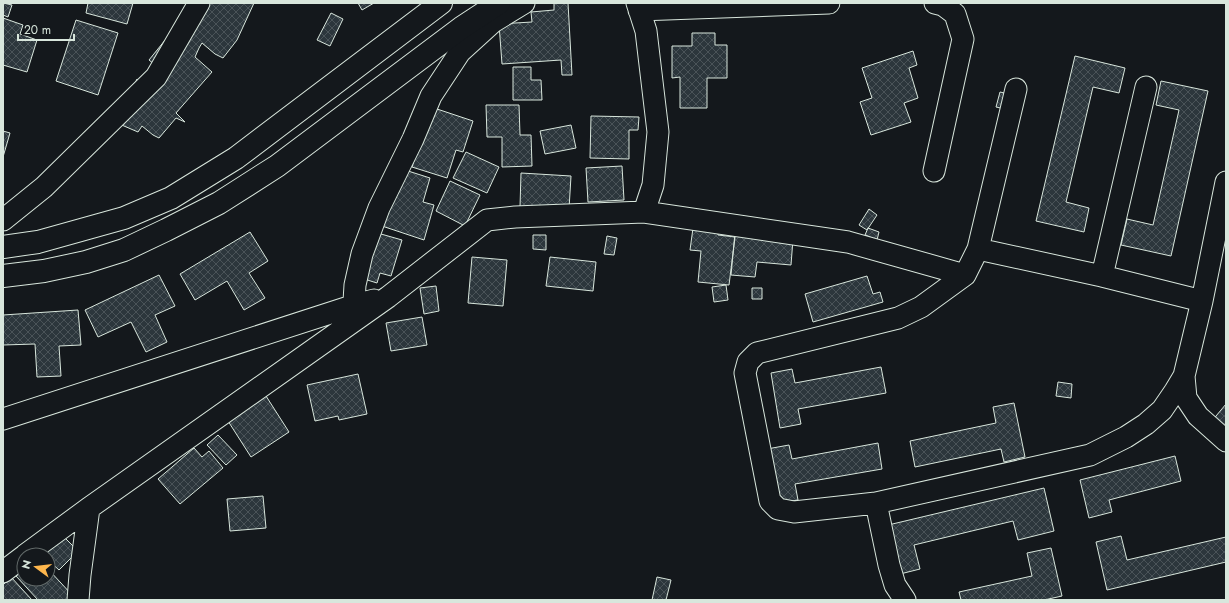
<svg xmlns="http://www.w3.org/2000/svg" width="1229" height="603" viewBox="0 0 1229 603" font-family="Jost,sans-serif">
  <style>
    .building { fill: url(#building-cross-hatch); stroke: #d8e6dc }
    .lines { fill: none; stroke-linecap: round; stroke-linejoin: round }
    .minor-casing { stroke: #d8e6dc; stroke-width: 23 }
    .major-casing { stroke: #d8e6dc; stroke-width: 24 }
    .minor { stroke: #14181c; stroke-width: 21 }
    .major { stroke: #14181c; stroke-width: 22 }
  </style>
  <defs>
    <pattern id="building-cross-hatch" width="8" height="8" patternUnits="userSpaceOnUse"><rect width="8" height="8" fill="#2c363c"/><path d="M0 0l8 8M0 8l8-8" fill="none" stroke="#4a5358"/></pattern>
  </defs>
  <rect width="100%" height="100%" fill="#14181c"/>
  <path class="building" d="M3 3 12 5 8 17 3 15Z
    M88 3H133L127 24 86 13Z
    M195 3H254L237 40 223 58 215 54 202 43 199 48 195 57 212 72 176 113 185 122 176 118 159 138 153 135 142 126 138 132 117 123 137 79 152 92 155 65 149 60Z
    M358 3H374L362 10Z
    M554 3H568L572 75H562L561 60 502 64 499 24 532 22 531 12 554 10Z
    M331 13 343 19 330 46 317 40Z
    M3 18 23 25 20 34 37 40 27 72 3 65Z
    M76 20 118 33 98 95 56 81Z
    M692 33H715V45H727V78H707V108H680V77L672 78V46H692Z
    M913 51 917 65 909 68 918 98 904 103 911 122 871 135 860 102 872 98 862 68Z
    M1075 56 1125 68 1119 93 1093 87 1066 202 1089 208 1084 232 1036 221Z
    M513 67H531V80H541L542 100H513Z
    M1161 81 1208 91 1171 256 1121 245 1127 219 1153 225 1179 110 1156 105Z
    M1000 92 1013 95 1009 110 996 107Z
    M486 105H519L520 135H531L532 166 502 167V137H487Z
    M431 107 473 121 463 152 456 150 447 178 412 167Z
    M591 116 639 117 638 130H629V159L590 158Z
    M571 125 576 148 545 154 540 131Z
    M3 131 10 133 3 157Z
    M466 152 499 167 487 193 453 178Z
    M622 166 624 200 588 202 586 168Z
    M405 170 430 178 423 202 434 205 424 240 379 225Z
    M521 173 571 176 569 209 520 207Z
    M450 181 480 195 465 226 436 211Z
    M869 209 877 215 867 230 859 225Z
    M693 228 718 231V235L735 237 729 285 698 282 701 251 690 250Z
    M868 228 879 232 877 240 865 235Z
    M250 232 268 261 249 273 265 298 244 310 227 281 195 300 180 274Z
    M374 232 402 240 391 276 380 273 377 283 361 278Z
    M735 233 793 239 791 265 757 262 755 277 731 275Z
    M533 235H546V250L533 249Z
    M607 236 617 238 614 255 604 254Z
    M472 257 507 260 503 306 468 303Z
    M550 257 596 262 593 291 546 286Z
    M159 275 175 306 155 315 167 342 146 352 131 322 98 337 85 310Z
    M867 276 873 294 880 292 883 302 813 322 805 294Z
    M726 285 728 300 714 302 712 287Z
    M436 286 439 311 424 314 420 288Z
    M752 288H762V299H752Z
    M78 310 81 345 59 346 61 376 37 377 35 344 3 345V315Z
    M422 317 427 345 391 351 386 323Z
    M881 367 886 393 798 409 801 424 780 428 771 373 792 369 795 383Z
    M358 374 367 414 339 420 338 416 315 421 307 385Z
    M1058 382 1072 384 1071 398 1056 396Z
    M266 396 289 432 251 457 228 421Z
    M1014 403 1025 457 1004 462 1001 449 915 467 910 441 996 423 993 407Z
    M1226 404V434L1211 422Z
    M218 435 237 455 226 465 207 445Z
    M878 443 882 469 795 484 798 500 777 504 767 449 789 445 792 459Z
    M194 448 202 457 209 451 223 468 180 504 158 479Z
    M1175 456 1181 481 1109 500 1112 512 1089 518 1080 480Z
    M1044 488 1054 531 1018 540 1013 521 914 545 920 569 896 575 884 526Z
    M263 496 266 528 230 531 227 499Z
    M62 535 78 551 59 570 48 560V555H43Z
    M1121 536 1127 560 1226 537V562L1107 590 1096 542Z
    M1051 548 1062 596 1044 600H961L959 592 1032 576 1027 553Z
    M24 569V579H48V569L73 596 69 600H38L16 576Z
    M11 577 32 600H3V585Z
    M657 577 671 580 666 600H652Z"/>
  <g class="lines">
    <defs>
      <path id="minor" d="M637 3 646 31 658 132 653 185 644 212
        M639 10 829 3
        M1016 89 978 249 965 275 921 307 898 318 757 353 748 362 745 373 770 501 778 509 794 512 876 503 1090 455 1126 437 1146 424 1162 410 1175 391 1184 376
        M934 171 963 39 955 14 943 5 935 3
        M1226 182 1202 301 1184 376 1186 398 1198 416 1226 441
        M3 220 44 187 156 77 199 3
        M978 249 1102 276 1202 301
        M1102 276 1146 87
        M353 318 355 285 362 254 379 208 413 139 431 96 460 52 493 22 524 3
        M3 419 355 305 374 300
        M876 503 889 565 895 585 905 600
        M25 555 89 508 388 297 487 220 515 217 644 212 848 242 965 275
        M3 572 24 556
        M78 600 80 575 89 508"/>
      <path id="major" d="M3 247 38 242 124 218 171 198 236 158 441 3
        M3 276 44 271 86 262 124 250 166 230 219 203 277 166 461 28 499 3"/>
    </defs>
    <use href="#minor" class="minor-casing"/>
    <use href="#major" class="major-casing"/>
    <use href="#minor" class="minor"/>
    <use href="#major" class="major"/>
  </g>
  <rect width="1229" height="603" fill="none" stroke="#d8e6dc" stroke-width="8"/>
  <g transform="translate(36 567) rotate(285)"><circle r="19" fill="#14181c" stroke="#626a69"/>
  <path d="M0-3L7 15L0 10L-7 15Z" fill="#ffb74d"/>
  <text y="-6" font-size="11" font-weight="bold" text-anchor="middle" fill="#d8e6dc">N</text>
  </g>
  <path d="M18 34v6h56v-6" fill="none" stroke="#d8e6dc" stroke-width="2"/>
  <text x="24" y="34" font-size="12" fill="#d8e6dc" stroke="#14181c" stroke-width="3" paint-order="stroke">20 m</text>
</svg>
